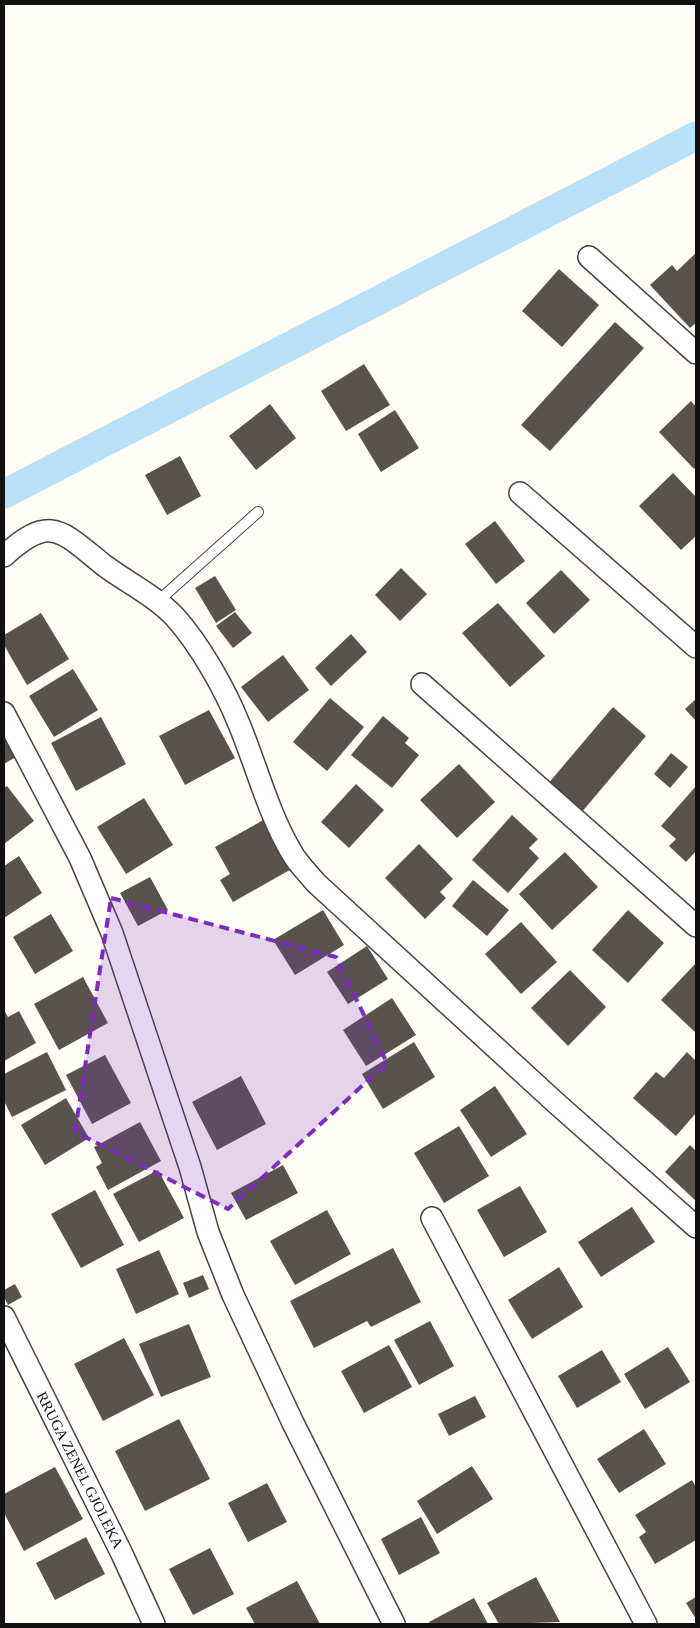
<svg xmlns="http://www.w3.org/2000/svg" width="700" height="1628" viewBox="0 0 700 1628" font-family="Georgia,serif">
  <style>
    .lines { fill: none; stroke-linecap: round; stroke-linejoin: round }
    .canal { stroke: #b9e0f7; stroke-width: 29 }
    .building { fill: #5a524d }
    .lane-casing { stroke: #444; stroke-width: 12 }
    .street-casing { stroke: #444; stroke-width: 24 }
    .lane { stroke: #fff; stroke-width: 10 }
    .street { stroke: #fff; stroke-width: 21 }
    .marked { fill: #7b2cbf; fill-opacity: 0.2; stroke: #7b2cbf; stroke-width: 4; stroke-dasharray: 10 6; stroke-linejoin: round }
    .labels { text-anchor: middle; stroke-width: 5; stroke-linejoin: round; paint-order: stroke }
    .street-label { font-size: 15px; fill: #111; stroke: #fff }
  </style>
  <rect width="100%" height="100%" fill="#fffdf5"/>
  <g class="lines">
    <path class="canal" d="M4 494 696 136"/>
  </g>
  <path class="building" d="M696 253V323L690 328 650 285 672 265 677 271Z
    M559 269 599 305 562 347 522 311Z
    M615 322 644 348 550 451 521 425Z
    M364 364 390 405 346 431 321 391Z
    M691 401 696 407V467L694 469 659 432Z
    M270 404 296 438 256 470 229 436Z
    M395 410 419 448 381 472 358 434Z
    M180 456 201 496 167 515 145 475Z
    M673 473 696 497V536L681 550 639 506Z
    M495 521 525 561 496 584 465 544Z
    M401 568 427 594 400 621 375 595Z
    M561 570 590 600 554 634 526 603Z
    M215 576 236 610 216 623 195 588Z
    M498 603 545 656 510 687 462 633Z
    M235 612 252 633 233 648 216 626Z
    M41 613 69 659 27 685 4 645V635Z
    M351 634 367 652 331 686 315 668Z
    M283 655 309 690 268 722 241 687Z
    M73 669 98 710 54 737 29 696Z
    M330 698 364 727 327 771 293 742Z
    M696 699V721L685 709Z
    M613 707 646 736 581 813 547 785Z
    M209 710 235 758 185 785 159 736Z
    M383 716 409 738 405 743 419 755 392 788 351 755Z
    M101 717 126 764 76 791 51 743Z
    M4 726 21 754 4 764Z
    M671 753 688 767 670 788 654 774Z
    M459 764 495 802 457 838 420 800Z
    M356 784 384 810 349 848 321 822Z
    M7 786 34 821 4 844V788Z
    M696 786V851L686 862 669 846 676 839 661 826Z
    M144 798 173 845 126 874 97 827Z
    M512 815 538 839 529 848 539 858 508 893 472 860Z
    M267 818 295 867 233 902 220 880 230 874 215 847Z
    M419 844 453 879 440 892 446 898 425 919 385 878Z
    M565 852 598 887 552 930 519 894Z
    M19 856 42 893 4 918V866Z
    M150 877 168 910 138 926 120 893Z
    M473 880 509 910 487 936 452 906Z
    M323 910 344 945 295 975 273 940Z
    M628 910 664 943 628 983 592 950Z
    M51 914 73 951 35 974 13 937Z
    M521 922 557 962 521 994 485 954Z
    M367 946 388 979 348 1004 327 972Z
    M696 963V1033L661 1000Z
    M570 970 606 1007 568 1046 531 1008Z
    M83 977 108 1023 59 1050 34 1004Z
    M392 998 416 1035 366 1066 343 1030Z
    M4 1010 8 1017 19 1011 36 1043 4 1061Z
    M414 1042 435 1077 383 1109 362 1074Z
    M47 1052 66 1090 12 1117 4 1101V1074Z
    M687 1052 696 1061V1113L676 1136 633 1098 656 1072 664 1078Z
    M105 1055 131 1103 92 1124 66 1075Z
    M241 1076 266 1124 217 1150 192 1102Z
    M495 1086 527 1134 491 1157 460 1110Z
    M66 1098 89 1138 45 1165 21 1125Z
    M140 1122 161 1161 108 1190 96 1167 102 1163 94 1147Z
    M459 1126 489 1176 444 1203 414 1153Z
    M690 1145 696 1151V1201L665 1172Z
    M283 1165 298 1193 246 1220 231 1193Z
    M158 1170 184 1218 139 1242 113 1194Z
    M520 1186 547 1232 504 1257 477 1210Z
    M95 1190 124 1245 81 1268 51 1214Z
    M632 1207 655 1242 601 1277 578 1242Z
    M327 1210 351 1254 295 1285 270 1241Z
    M393 1248 421 1302 371 1327 367 1321 314 1348 290 1301Z
    M159 1250 179 1294 136 1314 116 1269Z
    M559 1267 583 1307 532 1339 508 1300Z
    M203 1275 209 1289 189 1298 183 1283Z
    M15 1284 22 1297 8 1305 4 1297V1290Z
    M430 1321 454 1366 419 1385 394 1340Z
    M189 1324 211 1377 161 1397 139 1344Z
    M124 1338 154 1395 103 1421 74 1364Z
    M389 1345 412 1387 364 1413 341 1371Z
    M668 1347 690 1382 645 1409 624 1374Z
    M602 1350 621 1382 577 1408 558 1376Z
    M475 1396 486 1417 449 1436 438 1414Z
    M179 1419 210 1479 145 1511 115 1451Z
    M644 1429 666 1464 619 1493 597 1459Z
    M472 1466 493 1499 437 1534 417 1501Z
    M55 1467 83 1519 24 1551 4 1513V1494Z
    M692 1480 696 1487V1540L655 1564 639 1537 646 1532 635 1515Z
    M267 1483 287 1522 248 1542 228 1503Z
    M421 1517 440 1553 399 1575 381 1539Z
    M86 1537 105 1574 55 1600 36 1563Z
    M210 1548 234 1594 193 1615 169 1569Z
    M536 1577 560 1622 499 1624 487 1603Z
    M297 1581 320 1624H255L246 1608Z
    M696 1597V1619L686 1603Z
    M474 1598 488 1624H430L429 1622Z"/>
  <g class="lines">
    <defs>
      <path id="lane" d="M157 602 258 512"/>
      <path id="street" d="M589 257 696 353
        M520 493 696 647
        M4 556C51 513 61 531 105 566 128 583 155 596 175 617 200 645 225 689 239 724 257 767 268 813 292 853 298 864 308 873 316 883L556 1103 696 1227
        M422 684 696 926
        M4 713 80 858 112 933 190 1167 208 1232 233 1295 293 1423 394 1624
        M432 1218 646 1624
        M4 1317 122 1554 154 1624"/>
    </defs>
    <use href="#lane" class="lane-casing"/>
    <use href="#street" class="street-casing"/>
    <use href="#lane" class="lane"/>
    <use href="#street" class="street"/>
  </g>
  <path class="marked" d="M111 898 336 957 387 1063 228 1209 75 1132Z"/>
  <g class="labels">
    <g class="street-label">
      <text transform="translate(80 1470) rotate(63)" y="5">RRUGA ZENEL GJOLEKA</text>
    </g>
  </g>
  <rect width="700" height="1628" fill="none" stroke="#111111" stroke-width="10"/>
</svg>
